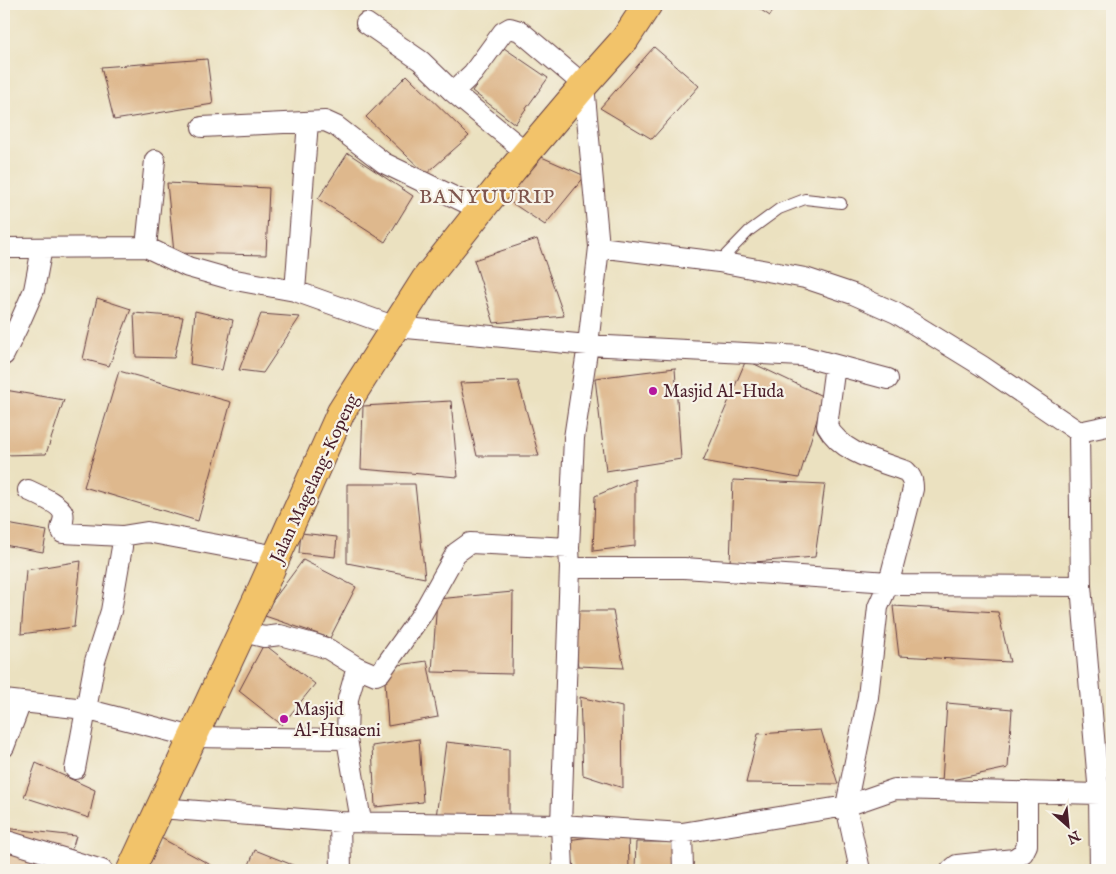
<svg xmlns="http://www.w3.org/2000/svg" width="1116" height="874" viewBox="0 0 1116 874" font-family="'IM FELL English',serif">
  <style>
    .building { fill: #deb88d }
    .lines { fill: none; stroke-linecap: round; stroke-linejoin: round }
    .lane-casing { stroke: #623c41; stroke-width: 12 }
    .street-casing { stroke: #623c41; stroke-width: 22 }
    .primary-casing { stroke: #623c41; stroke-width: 30 }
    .lane { stroke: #fff; stroke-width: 10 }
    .street { stroke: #fff; stroke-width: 20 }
    .primary { stroke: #f2c36a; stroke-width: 28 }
    .poi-dot { fill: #b5179e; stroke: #f7f3e8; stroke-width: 2 }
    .labels { text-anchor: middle; stroke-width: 4.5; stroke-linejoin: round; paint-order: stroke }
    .poi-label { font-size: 18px; fill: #4a1f2b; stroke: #f7f3e8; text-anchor: start }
    .street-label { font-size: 18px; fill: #4a1f2b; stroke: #f7f3e8 }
    .quarter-label { font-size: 20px; letter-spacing: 1px; fill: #7e554d; stroke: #f7f3e8 }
  </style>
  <rect width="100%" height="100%" fill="#f7f3e8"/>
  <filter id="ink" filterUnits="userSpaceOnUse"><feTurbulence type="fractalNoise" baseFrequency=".02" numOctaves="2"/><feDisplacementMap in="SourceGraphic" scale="10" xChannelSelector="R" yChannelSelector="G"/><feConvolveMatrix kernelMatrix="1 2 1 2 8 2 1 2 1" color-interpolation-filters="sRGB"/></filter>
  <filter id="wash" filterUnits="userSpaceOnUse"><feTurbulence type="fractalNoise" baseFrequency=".0096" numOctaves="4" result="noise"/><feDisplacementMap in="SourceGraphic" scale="20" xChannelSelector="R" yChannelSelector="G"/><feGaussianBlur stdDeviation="1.12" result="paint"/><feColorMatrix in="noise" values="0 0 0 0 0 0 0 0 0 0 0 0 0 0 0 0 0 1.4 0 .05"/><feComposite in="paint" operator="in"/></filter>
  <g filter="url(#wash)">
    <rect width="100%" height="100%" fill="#ebe1c0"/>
    <g id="blocks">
      <path class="building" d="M752 4H776L770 16Z
        M654 47 699 86 652 139 600 108Z
        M504 48 548 78 515 124 472 91Z
        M207 59 213 104 114 120 101 67Z
        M407 75 469 136 426 174 366 117Z
        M348 153 413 196 385 242 318 199Z
        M537 155 585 176 545 225 506 199Z
        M167 183 269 188 266 255 174 253Z
        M537 239 564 316 494 323 474 260Z
        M97 298 131 309 109 366 83 359Z
        M195 311 233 320 222 370 190 364Z
        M134 313 183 317 174 358 136 357Z
        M261 314 300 317 263 373 239 370Z
        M746 360 824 397 799 478 703 461Z
        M675 368 681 459 606 471 595 378Z
        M119 371 231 402 198 521 84 487Z
        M518 381 539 456H477L460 383Z
        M5 390 64 400 46 454 4 455Z
        M451 401 458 477 361 469 363 406Z
        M635 479V546L593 551 595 496Z
        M733 480 825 484 815 557 730 564Z
        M347 484H415L425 578 347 563Z
        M7 524 47 531 43 552 4 545Z
        M301 533 337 537 335 557 299 553Z
        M303 560 356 587 330 638 262 615Z
        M81 561 74 627 21 634 26 570Z
        M513 592 512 674 432 672 437 599Z
        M893 606 998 612 1010 662 899 656Z
        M570 611H613L624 668 578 666Z
        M264 644 315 684 282 725 239 691Z
        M427 661 438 717 388 726 384 667Z
        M580 697 622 707 623 788 583 775Z
        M947 703 1012 709 1008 768 942 782Z
        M821 730 838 784 746 783 758 734Z
        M419 739 423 802 375 807 372 746Z
        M446 742 509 749V820L436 817Z
        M36 763 95 790 89 818 24 797Z
        M4 828 76 836 66 870H4Z
        M628 832 629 870H575L567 840Z
        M161 838 220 870H147Z
        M636 842H676L675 869H635Z
        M255 850 305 870H247Z"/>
    </g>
  </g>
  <g filter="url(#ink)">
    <use href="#blocks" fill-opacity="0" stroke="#623c41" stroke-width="1"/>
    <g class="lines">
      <defs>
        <path id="lane" d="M719 262 749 231 779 209 805 199 841 203"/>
        <path id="street" d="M366 23 421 61 453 92 473 73 503 32 510 28 520 31 584 85 599 247 588 345 574 438 569 548 570 568 561 825 563 870
          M453 92 527 153
          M202 127 325 121 336 126 384 163 481 210
          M155 160 146 247 188 267 230 279 295 291 396 327 588 345 802 356 888 379
          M599 247 719 262 805 278 853 294 896 313 982 366 1079 432 1112 425
          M4 248 146 247
          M295 291 308 122
          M4 355 19 324 34 290 42 248
          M1079 432 1081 586 1099 794 1112 793
          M28 490C36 494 60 504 63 513 65 518 62 524 61 529L63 533 122 536V547L111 611 95 661 75 769
          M122 536 147 532 277 556
          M570 568H684L889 582 913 489C913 481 912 477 906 471 879 461 842 454 827 426L835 365
          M243 632 264 637 280 635 317 645 328 649 357 667
          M4 700 85 709 193 737 347 739
          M4 747 21 702
          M160 808 340 822 561 825 682 833 846 806 895 789 1099 794 1100 870
          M361 821 347 739 348 699 357 667 376 675 380 673 422 614 456 553 470 543 569 548
          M340 822 341 870
          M682 833 683 870
          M4 840 102 870
          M860 870 846 806 868 697 878 607 889 582 900 585 1081 586
          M951 870 957 865 1014 859 1023 853 1027 845V792"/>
        <path id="primary" d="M131 870 261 591 341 412 425 280 513 169 584 85 625 39 648 4"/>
      </defs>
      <use href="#lane" class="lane-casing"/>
      <use href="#street" class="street-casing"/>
      <use href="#primary" class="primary-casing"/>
      <use href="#lane" class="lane"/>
      <use href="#street" class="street"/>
      <use href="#primary" class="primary"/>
    </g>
  </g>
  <g class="poi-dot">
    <circle cx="653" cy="391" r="5"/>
    <circle cx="284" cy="719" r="5"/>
  </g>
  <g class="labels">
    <g class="poi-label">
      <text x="663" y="397">Masjid Al-Huda</text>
      <text x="294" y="715">Masjid<tspan x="294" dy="21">Al-Husaeni</tspan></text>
    </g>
    <g class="street-label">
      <text transform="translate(314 478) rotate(-65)" y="6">Jalan Magelang-Kopeng</text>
    </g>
    <g class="quarter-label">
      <text x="487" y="203">BANYUURIP</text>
    </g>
  </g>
  <rect width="1116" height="874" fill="none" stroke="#f7f3e8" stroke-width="20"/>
  <g transform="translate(1068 826) rotate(153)" stroke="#f7f3e8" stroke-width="4" paint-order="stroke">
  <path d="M0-4L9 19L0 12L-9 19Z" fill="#4a1f2b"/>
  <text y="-8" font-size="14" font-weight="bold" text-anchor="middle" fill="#4a1f2b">N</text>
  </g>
</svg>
